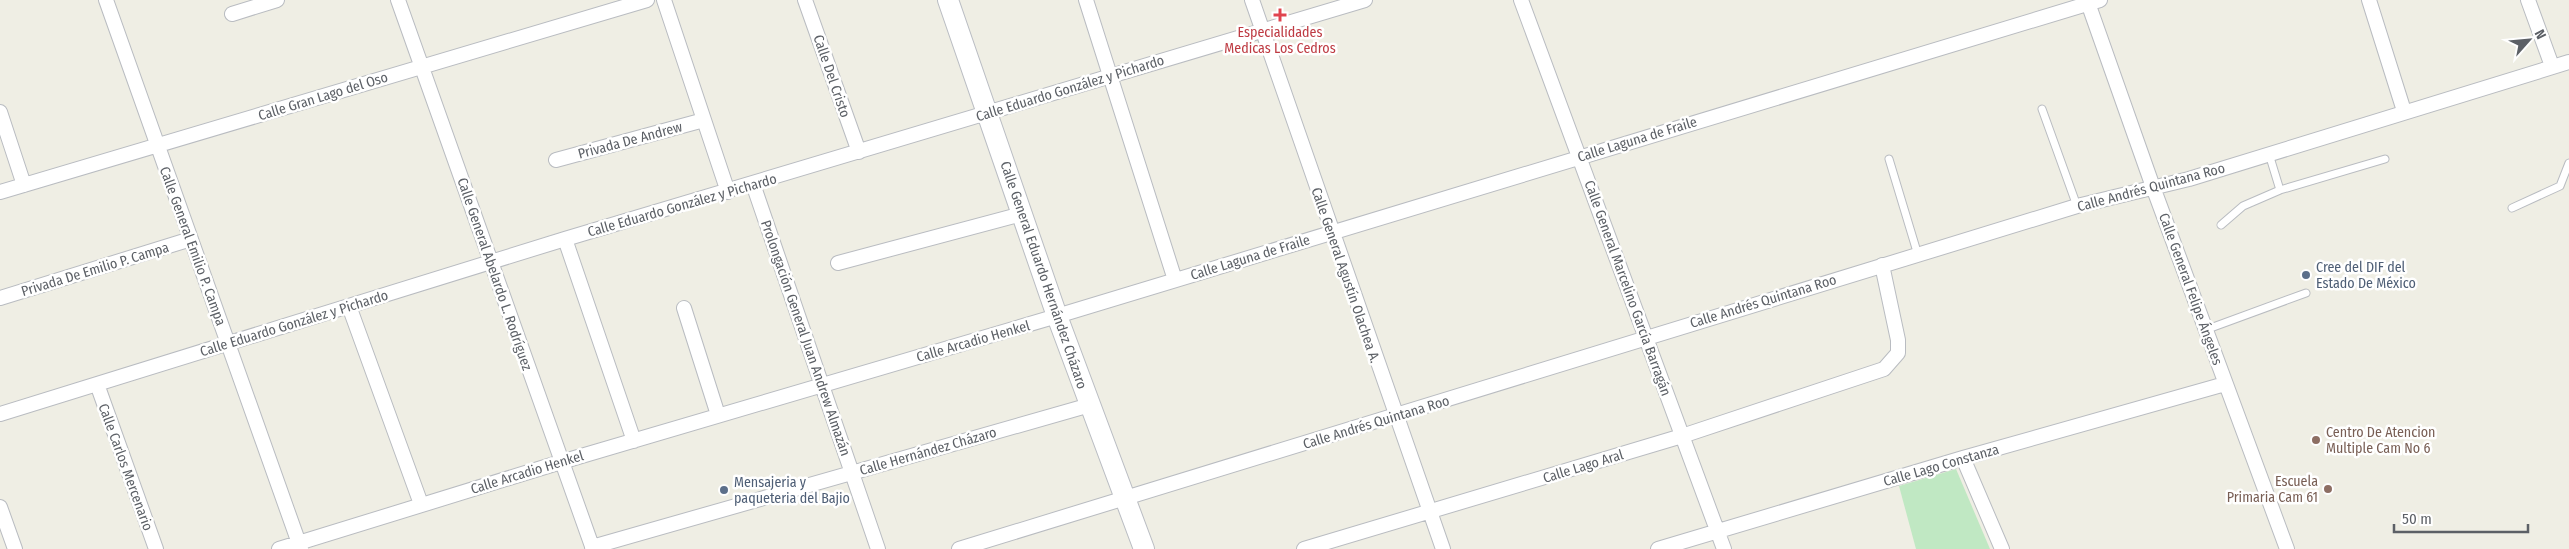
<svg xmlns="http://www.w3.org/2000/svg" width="2569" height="549" viewBox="0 0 2569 549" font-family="'Fira Sans Condensed',sans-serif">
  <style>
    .green { fill: #c0e8c3 }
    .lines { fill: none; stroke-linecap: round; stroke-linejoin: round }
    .lane-casing { stroke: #b9bcc1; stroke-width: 9 }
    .street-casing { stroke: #b9bcc1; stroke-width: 16 }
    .secondary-casing { stroke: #babdc3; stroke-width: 22 }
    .lane { stroke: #fff; stroke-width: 7 }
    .street { stroke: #fff; stroke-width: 14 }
    .secondary { stroke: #fff; stroke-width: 20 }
    .health-dot { fill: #e0444e; stroke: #fff; stroke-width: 2 }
    .service-dot { fill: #5c6f8a; stroke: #fff; stroke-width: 2 }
    .education-dot { fill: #8d6e63; stroke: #fff; stroke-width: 2 }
    .labels { text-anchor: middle; stroke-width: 5; stroke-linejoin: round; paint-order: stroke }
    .health-label { font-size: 14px; fill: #be3a42; stroke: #fff }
    .street-label { font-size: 14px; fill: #5c6066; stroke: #fff }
    .service-label { font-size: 14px; fill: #4e5e75; stroke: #fff; text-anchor: start }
    .education-label { font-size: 14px; fill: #785e54; stroke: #fff; text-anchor: start }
  </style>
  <rect width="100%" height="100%" fill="#efeee4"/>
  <path class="green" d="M1956 469 1990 549H1916L1899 486Z"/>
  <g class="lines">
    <defs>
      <path id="lane" d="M2042 109 2077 206
        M2269 154 2280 190 2385 159
        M1889 159 1918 255
        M2512 208 2560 186 2569 163
        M2221 225 2243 206 2280 190
        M2205 330 2306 293"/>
      <path id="street" d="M106 0 301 549
        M398 0 593 549
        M664 0 728 192
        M805 0 859 152
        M1086 0 1175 280
        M1252 0 1443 549
        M1521 0 1724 549
        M2087 0 2153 187 2287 549
        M2369 0 2404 111
        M2528 0 2552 66
        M232 14 277 0
        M0 112 24 185
        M556 160 704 120
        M753 184 878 549
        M0 192 647 0
        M565 239 634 441
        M838 263 1022 214
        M0 298 191 239
        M349 306 421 504
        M684 308 718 415
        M97 384 156 549
        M0 414 565 239 1365 0
        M1963 458 2002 549
        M0 507 15 549
        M592 547 1090 405
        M279 549 561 462 1057 316 2100 0
        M959 549 2077 206 2189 179 2569 62
        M1304 549 1682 436 1884 369 1898 353V340L1882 265
        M1658 549 1963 458 2225 384"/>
      <path id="secondary" d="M948 0 1057 316 1144 549"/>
    </defs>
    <use href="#lane" class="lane-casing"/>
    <use href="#street" class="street-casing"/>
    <use href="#secondary" class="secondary-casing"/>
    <use href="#lane" class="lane"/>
    <use href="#street" class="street"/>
    <use href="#secondary" class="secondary"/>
  </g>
  <path class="health-dot" d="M1277.5 7.5h5v5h5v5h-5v5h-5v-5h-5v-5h5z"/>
  <g class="service-dot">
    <circle cx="2306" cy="275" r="5"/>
    <circle cx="724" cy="490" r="5"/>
  </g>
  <g class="education-dot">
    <circle cx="2316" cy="440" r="5"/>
    <circle cx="2328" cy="489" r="5"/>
  </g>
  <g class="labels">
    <g class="health-label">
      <text x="1280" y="37">Especialidades<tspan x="1280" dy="16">Medicas Los Cedros</tspan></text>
    </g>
    <g class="street-label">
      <text transform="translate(832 76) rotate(71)" y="5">Calle Del Cristo</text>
      <text transform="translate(1070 88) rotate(-17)" y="5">Calle Eduardo González y Pichardo</text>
      <text transform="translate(323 96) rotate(-17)" y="5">Calle Gran Lago del Oso</text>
      <text transform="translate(1637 139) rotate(-17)" y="5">Calle Laguna de Fraile</text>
      <text transform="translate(630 140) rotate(-15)" y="5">Privada De Andrew</text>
      <text transform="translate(2151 187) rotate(-15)" y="5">Calle Andrés Quintana Roo</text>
      <text transform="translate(682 205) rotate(-16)" y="5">Calle Eduardo González y Pichardo</text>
      <text transform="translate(193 246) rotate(70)" y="5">Calle General Emilio P. Campa</text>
      <text transform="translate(1250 257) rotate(-17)" y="5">Calle Laguna de Fraile</text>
      <text transform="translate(95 269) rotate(-17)" y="5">Privada De Emilio P. Campa</text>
      <text transform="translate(495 274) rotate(71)" y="5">Calle General Abelardo L. Rodríguez</text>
      <text transform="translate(1044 275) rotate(71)" y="5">Calle General Eduardo Hernández Cházaro</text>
      <text transform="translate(1346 275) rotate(71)" y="5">Calle General Agustín Olachea A.</text>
      <text transform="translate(1628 288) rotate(70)" y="5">Calle General Marcelino García Barragán</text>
      <text transform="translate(2191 289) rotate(70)" y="5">Calle General Felipe Ángeles</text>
      <text transform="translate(1763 301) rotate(-17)" y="5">Calle Andrés Quintana Roo</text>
      <text transform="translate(294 323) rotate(-17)" y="5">Calle Eduardo González y Pichardo</text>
      <text transform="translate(806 338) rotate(71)" y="5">Prolongación General Juan Andrew Almazán</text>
      <text transform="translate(973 341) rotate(-16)" y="5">Calle Arcadio Henkel</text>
      <text transform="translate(1376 422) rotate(-17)" y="5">Calle Andrés Quintana Roo</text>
      <text transform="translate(928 451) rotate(-16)" y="5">Calle Hernández Cházaro</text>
      <text transform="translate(1941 465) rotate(-16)" y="5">Calle Lago Constanza</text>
      <text transform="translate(1583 466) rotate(-17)" y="5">Calle Lago Aral</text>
      <text transform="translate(126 467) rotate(70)" y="5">Calle Carlos Mercenario</text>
      <text transform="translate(527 472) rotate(-17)" y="5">Calle Arcadio Henkel</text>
    </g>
    <g class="service-label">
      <text x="2316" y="272">Cree del DIF del<tspan x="2316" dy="16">Estado De México</tspan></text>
      <text x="734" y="487">Mensajeria y<tspan x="734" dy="16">paqueteria del Bajio</tspan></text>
    </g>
    <g class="education-label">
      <text x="2326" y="437">Centro De Atencion<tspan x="2326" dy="16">Multiple Cam No 6</tspan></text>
      <text x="2318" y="486" text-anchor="end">Escuela<tspan x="2318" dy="16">Primaria Cam 61</tspan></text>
    </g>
  </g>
  <g transform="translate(2529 40) rotate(63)" stroke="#ffffff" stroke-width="4" paint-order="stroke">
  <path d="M0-4L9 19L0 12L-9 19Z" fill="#5c6066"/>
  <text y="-8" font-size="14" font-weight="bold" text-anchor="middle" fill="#5c6066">N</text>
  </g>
  <path d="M2394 524v8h134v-8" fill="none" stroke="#5c6066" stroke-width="2.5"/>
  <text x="2402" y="524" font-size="15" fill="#5c6066" stroke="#ffffff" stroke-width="4" paint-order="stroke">50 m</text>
</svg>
